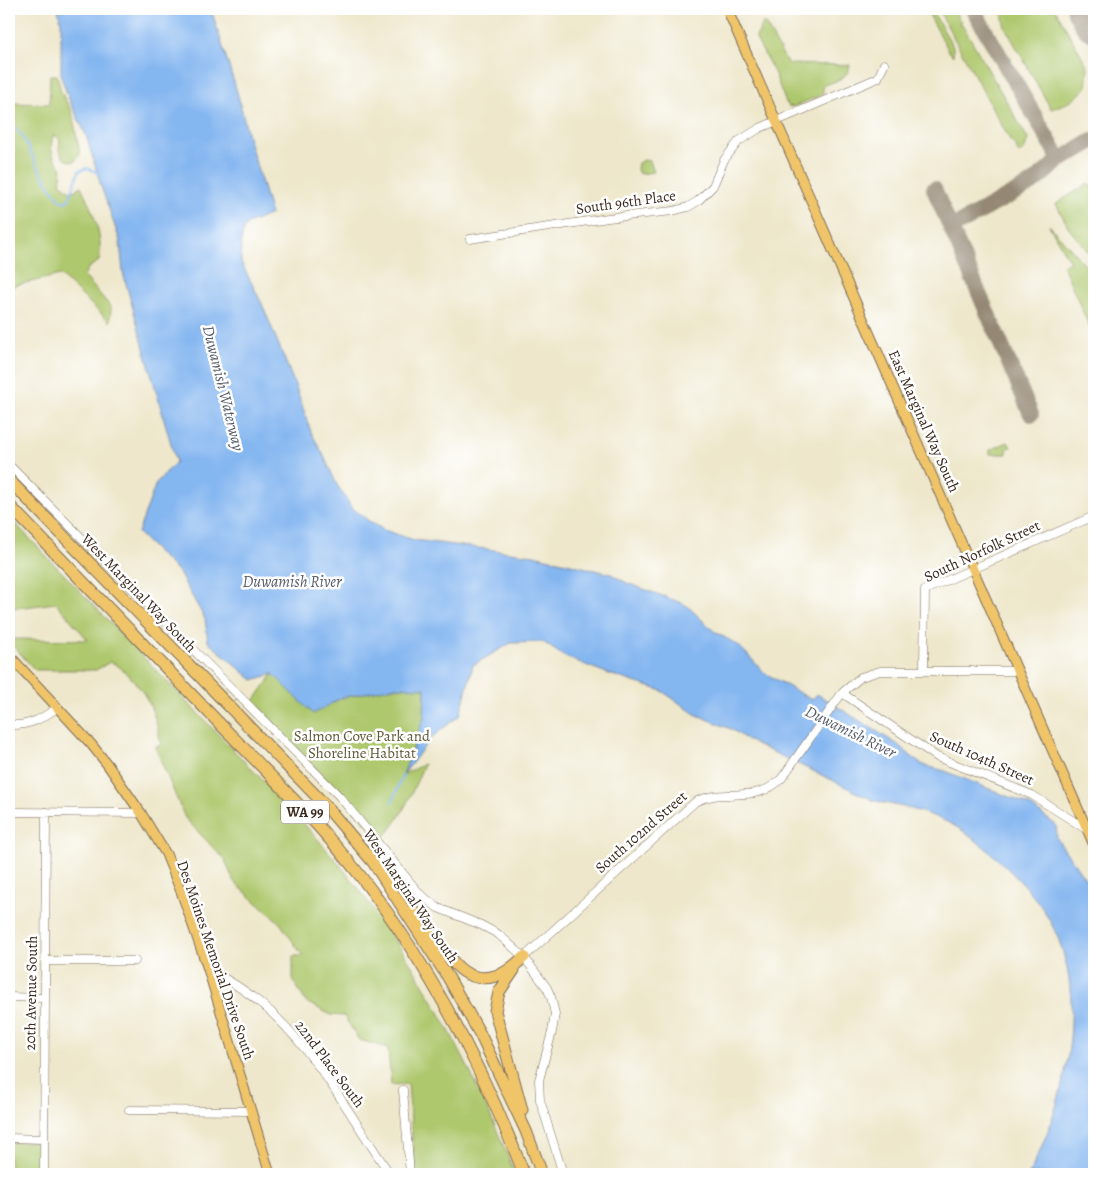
<svg xmlns="http://www.w3.org/2000/svg" width="1103" height="1183" viewBox="0 0 1103 1183" font-family="Alegreya,serif">
  <style>
    .green { fill: #aec86d; stroke: #747946 }
    .water { fill: #84b6f0; stroke: #607087 }
    .lines { fill: none; stroke-linecap: round; stroke-linejoin: round }
    .stream { stroke: #84b6f0; stroke-width: 2 }
    .taxiway { stroke: #948874; stroke-width: 16 }
    .runway { stroke: #948874; stroke-width: 41 }
    .minor-casing { stroke: #7a6c5b; stroke-width: 9 }
    .major-casing { stroke: #7a6c5b; stroke-width: 11 }
    .highway-casing { stroke: #7a6c5b; stroke-width: 13 }
    .minor { stroke: #fff; stroke-width: 8 }
    .major { stroke: #f0c469; stroke-width: 9 }
    .highway { stroke: #f0c469; stroke-width: 11 }
    .labels { text-anchor: middle; stroke-width: 5; stroke-linejoin: round; paint-order: stroke }
    .shield { fill: #fff; stroke: #766a62; stroke-width: 1 }
    .shield-label { font-size: 14px; font-weight: bold; fill: #3b2a1e }
    .street-label { font-size: 15px; fill: #3b2a1e; stroke: #fff }
    .park-label { font-size: 15px; fill: #5e5936; stroke: #fff }
    .water-label { font-size: 16px; font-style: italic; fill: #555b68; stroke: #fff }
  </style>
  <rect width="100%" height="100%" fill="#fff"/>
  <filter id="ink" filterUnits="userSpaceOnUse"><feTurbulence type="fractalNoise" baseFrequency=".02" numOctaves="2"/><feDisplacementMap in="SourceGraphic" scale="10" xChannelSelector="R" yChannelSelector="G"/><feConvolveMatrix kernelMatrix="1 2 1 2 8 2 1 2 1" color-interpolation-filters="sRGB"/></filter>
  <filter id="wash" filterUnits="userSpaceOnUse"><feTurbulence type="fractalNoise" baseFrequency=".0096" numOctaves="4" result="noise"/><feDisplacementMap in="SourceGraphic" scale="20" xChannelSelector="R" yChannelSelector="G"/><feGaussianBlur stdDeviation="1.12" result="paint"/><feColorMatrix in="noise" values="0 0 0 0 0 0 0 0 0 0 0 0 0 0 0 0 0 1.4 0 .05"/><feComposite in="paint" operator="in"/></filter>
  <g filter="url(#wash)">
    <rect width="100%" height="100%" fill="#eee7cb"/>
    <path class="green" d="M926 9H931L953 46V56L950 53Z
      M938 9H953L961 22 959 23 960 25 962 24 1028 139 1025 149 1019 154 1015 145 1011 142Z
      M1001 9H1055L1088 67 1086 88 1072 101 1051 109 1005 27Z
      M764 22 788 64 850 65C849 79 834 81 823 86V93L821 95 793 107 788 106V104L786 103 774 72 756 39V37Z
      M50 75H57L61 92 72 112 80 154 74 162 64 159 59 149 60 140 54 134C48 149 53 157 62 169L60 183 72 192 81 186C92 210 104 235 99 261L88 268 84 276 111 307 110 322 60 275 9 287V103L49 104Z
      M644 160 650 161 654 172 639 174 637 169 638 163Z
      M1088 183 1090 187 1094 185V259L1070 230 1056 204Z
      M1049 225 1094 275V338L1063 265 1070 262Z
      M1008 442 1011 447 1007 448V454H990V450Z
      M9 517C78 589 147 661 216 732 264 782 313 830 355 884 423 972 474 1071 515 1174H415L408 1084 391 1085 388 1048 359 1040 344 1016 331 1015 306 1002 293 980V956H303L280 923 234 882 225 860 185 818 155 747 161 745C156 717 151 699 131 678 124 671 119 665 110 662L96 670H35L9 641V639L88 640 56 603 9 609Z
      M273 674 313 713 341 698 393 687H425L424 717 404 774 424 764C413 790 402 820 381 840L254 701Z
      M9 1142H36L42 1147V1174H9Z"/>
    <path class="water" d="M58 9H211L238 95 249 140 271 214 248 224 244 228 241 241V262L262 304 276 338 297 390 311 432 323 454 337 485 352 508 369 521 384 530 414 540 534 555 611 574 627 583 671 599 686 605 715 632 738 645 765 673 812 700 817 694 897 744 918 762 926 766 945 771 1029 805 1056 825 1057 838 1061 845 1090 885 1094 893V1174H1029C1066 1101 1093 992 1047 916 1036 897 1021 882 1006 867 989 851 973 836 953 825 936 816 917 810 899 806 891 804 881 803 873 800 859 794 846 787 832 780 804 767 775 753 747 740L733 730 695 714 662 691 609 674 565 657 543 642 511 643 473 665 460 715 431 738 403 775 424 717 425 688 393 687 341 698 313 714 273 674 253 680 208 642 205 619 179 573 138 533 156 483 176 462 123 273 120 241 101 186 86 135 70 102 61 77V22Z"/>
    <g class="lines">
      <path class="stream" d="M9 125C25 131 28 150 36 163 41 173 55 196 63 202L69 200 79 171 87 168 98 173
        M392 802 403 775"/>
      <path class="taxiway" d="M973 9 1060 160
        M934 189 1031 414
        M951 228 1032 183 1060 160 1094 140"/>
      <path class="runway" d="M1087 9 1094 21"/>
    </g>
  </g>
  <g filter="url(#ink)">
    <g class="lines">
      <defs>
        <path id="minor" d="M470 239 608 218 673 211 688 207 698 201 713 186 724 160 739 141 760 128 878 78 884 64
          M9 465 339 796 420 894 438 908 481 925 498 934 524 957 547 988 551 997 555 1014 552 1032 539 1080 540 1100 563 1174
          M924 670 925 590 1094 516
          M842 693 937 757 1032 795 1086 829
          M9 725C29 726 42 719 58 707
          M9 812 141 813
          M524 957 695 802C726 786 755 806 782 778L842 693 861 677 880 671H1017
          M45 961H135
          M208 969C231 981 254 996 273 1014 320 1058 354 1122 390 1174
          M9 997 45 998
          M403 1090 410 1174
          M129 1110 251 1111
          M9 1138 43 1139
          M44 1174 46 812"/>
        <path id="major" d="M727 9 1094 845
          M9 655 91 744 107 764 141 813 166 854 182 894 208 969 270 1174"/>
        <path id="highway" d="M9 480 326 806 373 862 448 977 480 1034 501 1078 526 1131 542 1174
          M9 505C79 578 150 651 220 724 269 774 319 823 362 878 431 968 483 1069 524 1174
          M413 910C421 920 429 930 437 941 453 963 467 986 499 975 508 972 517 963 524 957
          M514 970 499 992 495 1011 522 1110"/>
      </defs>
      <use href="#minor" class="minor-casing"/>
      <use href="#major" class="major-casing"/>
      <use href="#highway" class="highway-casing"/>
      <use href="#minor" class="minor"/>
      <use href="#major" class="major"/>
      <use href="#highway" class="highway"/>
    </g>
  </g>
  <g class="labels">
    <rect class="shield" x="281" y="800.5" width="48" height="23" rx="4"/>
    <g class="shield-label">
      <text x="305" y="817">WA 99</text>
    </g>
    <g class="street-label">
      <text transform="translate(626 202) rotate(-8)" y="5">South 96th Place</text>
      <text transform="translate(924 421) rotate(66)" y="5">East Marginal Way South</text>
      <text transform="translate(982 551) rotate(-25)" y="5">South Norfolk Street</text>
      <text transform="translate(139 593) rotate(46)" y="5">West Marginal Way South</text>
      <text transform="translate(982 758) rotate(24)" y="5">South 104th Street</text>
      <text transform="translate(641 832) rotate(-41)" y="5">South 102nd Street</text>
      <text transform="translate(411 896) rotate(56)" y="5">West Marginal Way South</text>
      <text transform="translate(216 960) rotate(71)" y="5">Des Moines Memorial Drive South</text>
      <text transform="translate(31 993) rotate(-89)" y="5">20th Avenue South</text>
      <text transform="translate(330 1064) rotate(53)" y="5">22nd Place South</text>
    </g>
    <g class="park-label">
      <text x="362" y="741">Salmon Cove Park and<tspan x="362" dy="17">Shoreline Habitat</tspan></text>
    </g>
    <g class="water-label">
      <text transform="translate(224 388) rotate(76)" y="6">Duwamish Waterway</text>
      <text x="292" y="587">Duwamish River</text>
      <text transform="translate(851 731) rotate(26)" y="6">Duwamish River</text>
    </g>
  </g>
  <rect width="1103" height="1183" fill="none" stroke="#fff" stroke-width="30"/>
</svg>
